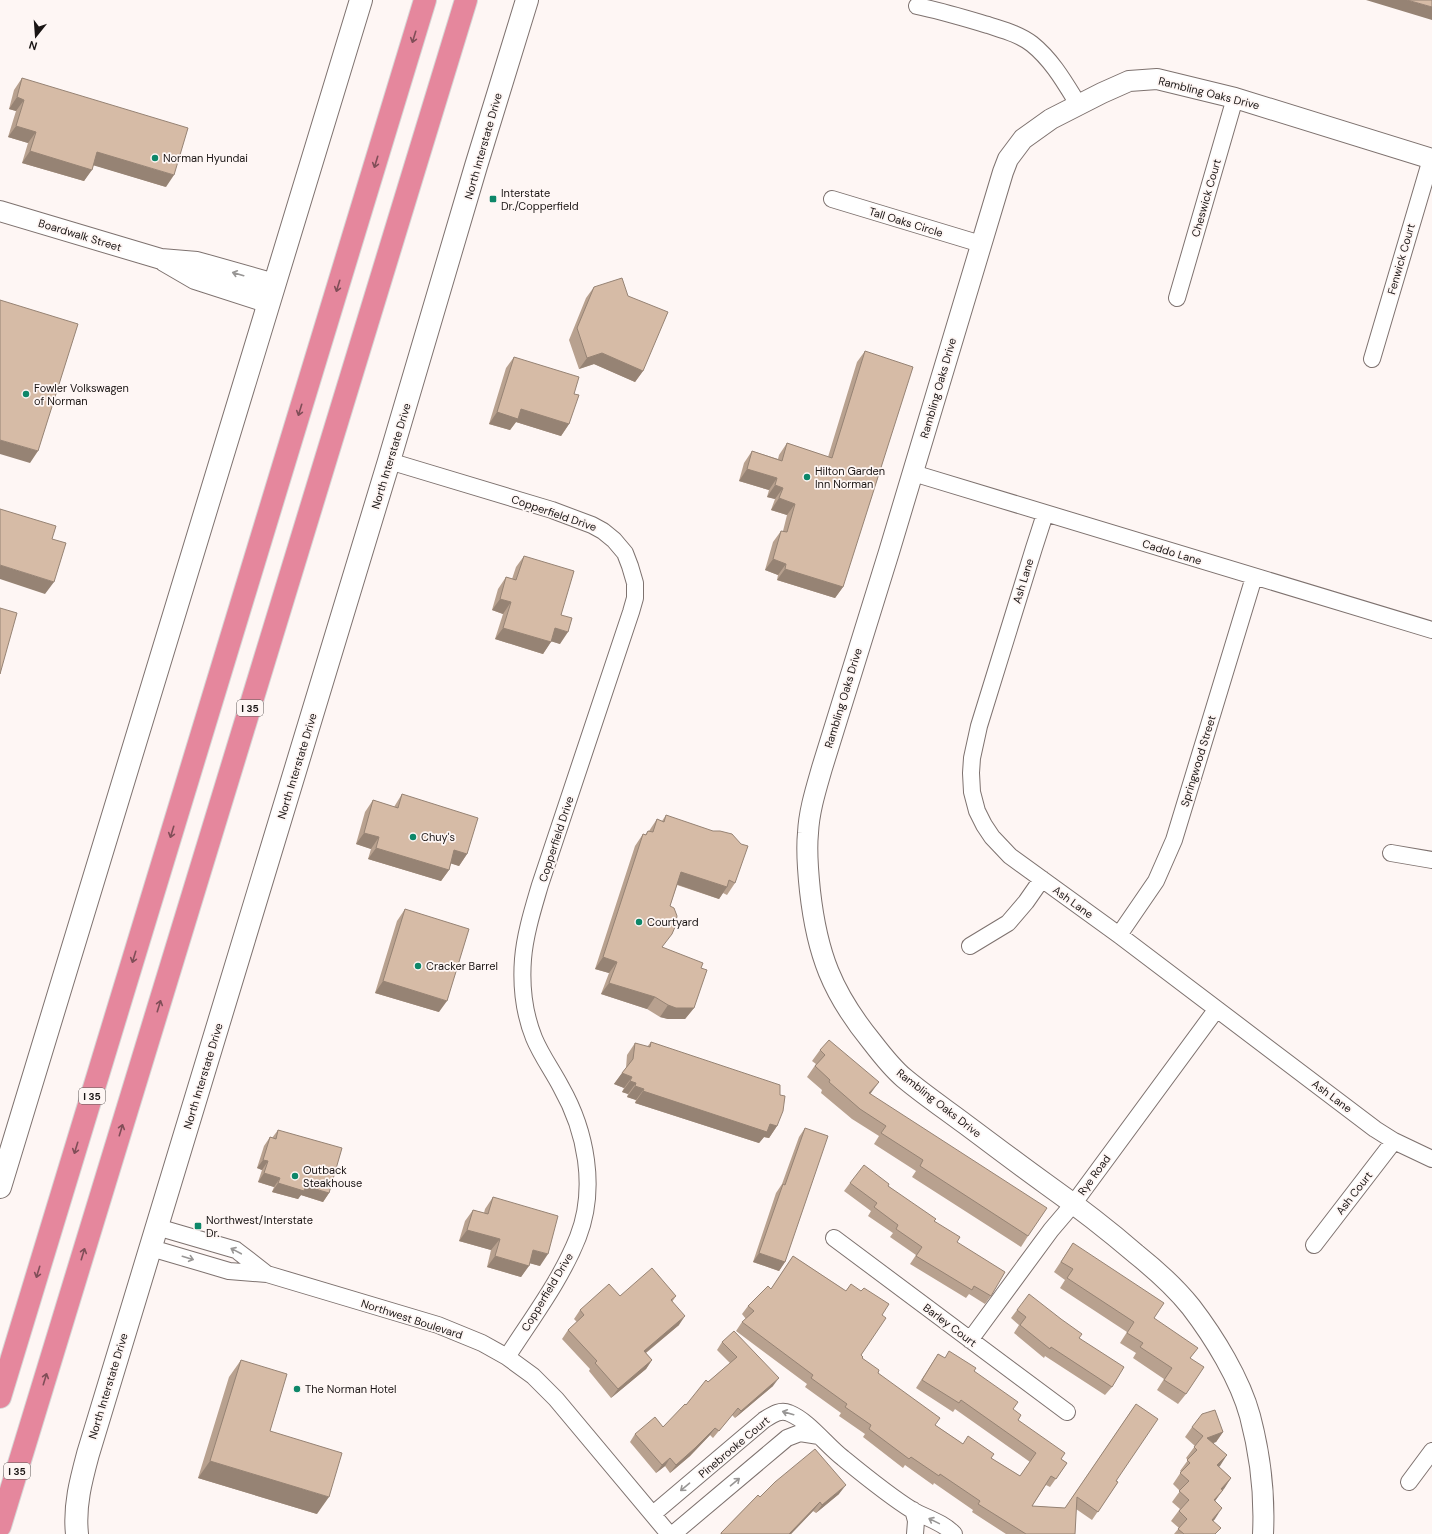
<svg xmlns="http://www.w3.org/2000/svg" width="1432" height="1534" viewBox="0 0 1432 1534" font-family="'DM Sans',sans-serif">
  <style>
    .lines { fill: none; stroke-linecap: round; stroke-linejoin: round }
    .minor-casing { stroke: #7e726f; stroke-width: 18 }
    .tertiary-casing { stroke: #7e726f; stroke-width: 22 }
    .secondary-casing { stroke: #7e726f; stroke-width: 24 }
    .motorway-casing { stroke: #d6d5d5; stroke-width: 24 }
    .minor { stroke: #fff; stroke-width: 16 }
    .tertiary { stroke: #fff; stroke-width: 20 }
    .secondary { stroke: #fff; stroke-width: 22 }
    .motorway { stroke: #e5879d; stroke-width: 22 }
    .wall { fill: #b8a18f }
    .shaded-wall { fill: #968374 }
    .building { fill: #d6bba6; stroke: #968374 }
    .oneway { stroke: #804e58 }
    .oneway2 { stroke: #989695 }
    .poi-dot { fill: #0e8769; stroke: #fef6f4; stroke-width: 1.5 }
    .labels { text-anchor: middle; stroke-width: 3.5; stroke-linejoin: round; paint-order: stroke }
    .shield { fill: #fef6f4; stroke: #5e5857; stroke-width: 1 }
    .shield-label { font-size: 10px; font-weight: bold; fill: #1a1514 }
    .street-label { font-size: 11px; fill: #1a1514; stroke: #fef6f4 }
    .poi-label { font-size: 11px; fill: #1a1514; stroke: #fef6f4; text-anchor: start }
  </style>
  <rect width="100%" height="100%" fill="#fef6f4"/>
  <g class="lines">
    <defs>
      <path id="minor" d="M917 6C941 11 964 18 988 25 1003 30 1019 34 1032 44 1052 60 1065 83 1078 104
        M832 199 981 244
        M1177 298 1235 98
        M1372 359 1431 159
        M389 461 552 510 592 525 603 531 614 540 625 553 630 566 635 583V598L631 612C609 679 587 746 564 813 556 837 548 861 540 885 533 909 525 934 523 959 521 985 524 1013 534 1038 541 1055 552 1070 561 1087 586 1131 597 1188 578 1237 561 1280 532 1318 507 1357
        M913 473 1432 630
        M1045 514 1034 548 979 726 972 758 971 773 972 792 977 811 984 825 992 837 1010 856 1119 935 1375 1129 1394 1141 1432 1159
        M1391 853 1432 860
        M1119 935 1156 881 1174 840 1254 577
        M970 946 1008 923 1026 902 1042 879
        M157 1227 236 1250 267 1274
        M834 1238 1067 1412
        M1314 1245 1394 1141
        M151 1248 229 1271 267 1274 438 1325 482 1343 507 1357 533 1376 556 1399 669 1534
        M970 1340 1051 1230 1074 1203 1216 1010
        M1409 1482 1432 1451
        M913 1510 916 1521 915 1534
        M653 1514 764 1420C772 1415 780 1409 789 1413 809 1421 826 1445 843 1458 865 1476 888 1495 912 1510 926 1518 943 1522 954 1534
        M673 1534 787 1438 800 1433 819 1436"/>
      <path id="tertiary" d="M0 211 161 259 197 262 275 284
        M164 261 195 279 269 303
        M1263 1534C1265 1494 1260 1454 1250 1416 1240 1379 1214 1337 1191 1307 1175 1287 1156 1270 1136 1254 1107 1229 1077 1206 1046 1184 1018 1164 992 1144 965 1124 945 1109 923 1094 904 1078 892 1068 882 1055 872 1042 832 993 817 954 810 891 808 872 806 852 808 833 809 811 816 789 822 768L889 552 1003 172 1008 159 1023 139 1051 119 1102 93 1129 81 1157 79 1235 98 1432 159"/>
      <path id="secondary" d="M0 1187 361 0
        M77 1534C74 1506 81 1480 88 1454L389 461 476 166 527 0"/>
      <path id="motorway" d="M0 1397 425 0
        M0 1526 466 0"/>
    </defs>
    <use href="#minor" class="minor-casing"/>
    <use href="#tertiary" class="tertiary-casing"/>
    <use href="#secondary" class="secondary-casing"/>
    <use href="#motorway" class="motorway-casing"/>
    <use href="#minor" class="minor"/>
    <use href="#tertiary" class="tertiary"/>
    <use href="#secondary" class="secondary"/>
    <use href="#motorway" class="motorway"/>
  </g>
  <path class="wall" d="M22 78 166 187 94 165 84 181 22 163 28 143 8 137 16 111 9 109 14 90Z
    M594 287 628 296 643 371 635 382 594 364 579 369 569 340 586 298Z
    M865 351 843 587 835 598 777 580 778 575 765 570 773 542 781 531H783L787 515 771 510 775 499 767 497 769 490 739 481 744 463 752 451 778 459 779 455 787 443 828 457 857 362Z
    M514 357 569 424 561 436 516 422 510 430 489 424 506 368Z
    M524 556 561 615 560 644 551 641 543 654 495 639 503 614 492 610 498 589 506 577 512 579 516 567Z
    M402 794 467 854 459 866 451 863 449 870 441 881 368 859 371 849 356 844 365 812 373 800 394 807Z
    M666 815 735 883 727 895 723 893 719 899 677 885 670 906 662 947 701 968 694 1008 685 1019H668L660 1017 647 1009 601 994 609 973 595 969 635 846 643 834 645 835 648 831H649L657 819 662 821Z
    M405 909 439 1012 375 993 397 921Z
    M651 1042 777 1126 769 1138 764 1137 759 1143 635 1103 636 1100 627 1097 628 1094 622 1092 624 1088 614 1084 626 1068 627 1055 635 1043 647 1047Z
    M820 1050 871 1094 1028 1236 1021 1247 912 1177 916 1171 874 1144 879 1136 852 1119 821 1093 822 1090 807 1077 816 1064 812 1061Z
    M805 1128 785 1262 779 1271 753 1262 776 1193 782 1184 799 1137Z
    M278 1130 329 1193 323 1202 301 1195 298 1199 272 1192 274 1187 258 1182 262 1170 257 1168 264 1146 270 1137 272 1138Z
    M850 1183 888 1186 934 1221 957 1242 991 1296 985 1304 969 1294 966 1298 910 1264 916 1255 890 1237 893 1233 868 1216 871 1211 844 1191Z
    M493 1197 540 1266 530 1263 521 1277 487 1267 491 1250 459 1241 465 1221 473 1210 484 1213 485 1209Z
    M1073 1243 1154 1318 1190 1358 1186 1394 1178 1404 1157 1390 1164 1379 1133 1358 1136 1353 1120 1343 1127 1332 1060 1288 1065 1280 1054 1272Z
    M793 1256 846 1291 851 1284 882 1315 861 1355 862 1358 935 1425 963 1444 991 1458 1020 1476 1030 1462 955 1409 953 1412 916 1388 938 1354 944 1358 974 1371 1013 1409 1018 1420 1061 1459 1067 1463 1050 1487 1046 1485 1032 1506 1065 1508 1136 1404 1116 1481 1118 1482 1092 1520 1076 1509 1075 1534H1006L972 1512 973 1510 934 1483 933 1485 905 1465 903 1468 863 1437 865 1434 839 1416 841 1413 805 1387 807 1384 736 1331 742 1322 746 1319 742 1314 748 1306 771 1289Z
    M620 1296H676L672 1302 679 1325 646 1353 652 1360 646 1369 611 1398 589 1371 590 1369 562 1339 568 1330 577 1322 574 1319 580 1310Z
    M1017 1310 1079 1338 1112 1387 1105 1395 1045 1356 1044 1358 1014 1333 1019 1325 1011 1318Z
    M722 1342 773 1386 735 1418 732 1415 713 1438 710 1435 690 1456 670 1473 665 1466 656 1473 630 1442 635 1434 663 1427 686 1405 708 1382 730 1363 717 1350Z
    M241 1360 270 1431 317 1514 198 1478 229 1377Z
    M1192 1427 1223 1432 1216 1442 1213 1443 1219 1467 1231 1478 1215 1501V1519L1213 1521 1216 1534H1174L1179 1528 1171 1521 1180 1509 1172 1502 1180 1491 1173 1484 1181 1472 1180 1471 1188 1460 1186 1458 1195 1446 1185 1437Z
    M839 1494 816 1513 813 1511 791 1534H720L758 1495 760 1497Z"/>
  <path class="shaded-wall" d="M1366 0H1407L1432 7V20Z
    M17 97 24 100 16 111 9 109Z
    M16 126 36 132 28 143 8 137Z
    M30 151 92 170 84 181 22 163Z
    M97 152 174 175 166 187 89 164Z
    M602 353 643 371 635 382 594 364 579 369 587 358Z
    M521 409 569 424 561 436 516 422 510 430 489 424 497 412Z
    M0 440 38 451 30 463 0 454Z
    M747 469 777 478 769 490 739 481Z
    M775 485 783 488 775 499 767 497Z
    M779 498 795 504 787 515 771 510Z
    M773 559 786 564 778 575 765 570Z
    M0 565 54 582 45 594 0 579Z
    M785 569 843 587 835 598 777 580Z
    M500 599 511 602 503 614 492 610Z
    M503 628 551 642 543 654 495 639Z
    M555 628 568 632 560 644 547 640Z
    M364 833 379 837 371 849 356 844Z
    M376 848 449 870 441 881 368 859Z
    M454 850 467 854 459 866 446 862Z
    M681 872 727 887 719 899 673 883Z
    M603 957 617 962 609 973 595 969Z
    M383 981 447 1001 439 1012 375 993Z
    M609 983 655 997 647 1009 601 994Z
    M668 1005 694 1008 685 1019H668L660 1017Z
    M622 1073 632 1077 624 1088 614 1084Z
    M630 1081 636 1083 628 1094 622 1092Z
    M879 1082 871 1093 862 1104 869 1093Z
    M635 1086 644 1089 636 1100 627 1097Z
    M643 1091 777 1126 769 1138 764 1137 759 1143 635 1103Z
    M263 1160 268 1161 262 1170 257 1168Z
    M264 1173 280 1178 274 1187 258 1182Z
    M278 1183 305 1186 329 1193 323 1202 301 1195 298 1199 272 1192Z
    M467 1230 500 1239 491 1250 459 1241Z
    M533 1250 548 1254 540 1266 525 1262Z
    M759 1253 785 1262 779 1271 753 1262Z
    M495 1256 529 1266 521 1277 487 1267Z
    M685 1316 679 1325 638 1359 644 1351Z
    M652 1360 646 1369 611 1398 618 1389Z
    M779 1378 773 1386 735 1418 741 1411Z
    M715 1428 710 1435 690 1456 670 1473 676 1465Z
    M1223 1432 1216 1442 1199 1448 1207 1438Z
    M1227 1455 1220 1466 1210 1476 1217 1465Z
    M670 1458 665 1466 656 1473 662 1465Z
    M210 1461 329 1497 317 1514 198 1478Z
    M1231 1478 1224 1489 1214 1499 1221 1489Z
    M846 1485 839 1494 816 1513 822 1505Z
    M1223 1490 1215 1501 1206 1511 1214 1500Z
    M820 1502 813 1511 791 1534H789Z
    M1222 1508 1215 1519 1204 1530 1212 1520Z"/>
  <path class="building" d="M1407 0H1432V7Z
    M22 78 188 128 174 175 97 152 92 170 30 151 36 132 16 126 24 100 17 97Z
    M622 278 628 296 668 312 643 371 602 353 587 358 577 328 594 287Z
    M0 300 78 324 38 451 0 440Z
    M865 351 913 367 843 587 785 569 786 564 773 559 781 531 787 532 795 504 779 498 783 488 775 485 777 478 747 469 752 451 782 461 787 443 832 458Z
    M514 357 579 377 574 394 579 395 569 424 521 409 518 419 497 412Z
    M0 509 56 526 52 539 66 543 54 582 0 565Z
    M524 556 574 571 561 615 572 618 568 632 555 628 551 642 503 628 511 602 500 599 506 577 516 580Z
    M0 608 17 613 0 674Z
    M402 794 478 818 467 854 454 850 449 870 376 848 379 837 364 833 373 800 398 808Z
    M666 815 713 831H720L732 834 741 844 748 846 735 883 729 880 727 887 681 872 670 906 674 908 677 916 675 927 672 934 662 947 703 963 701 968 707 970 694 1008H676L668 1005 655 997 609 983 617 962 603 957 643 834 646 835 648 831 653 832 657 819 664 822Z
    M405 909 469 929 447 1001 383 981Z
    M829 1040 879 1082 869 1093 1047 1208 1028 1236 920 1166 923 1160 881 1133 886 1126 860 1109 829 1082 830 1080 815 1066 825 1055 820 1050Z
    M651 1042 780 1085V1095L785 1096 783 1111 777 1126 770 1124 767 1132 643 1091 644 1089 635 1086 636 1083 630 1081 632 1077 622 1073 633 1059 635 1043 650 1047Z
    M805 1128 828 1136 785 1262 759 1253 783 1184 785 1185Z
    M278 1130 342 1148 329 1193 305 1186 304 1191 278 1183 280 1178 264 1173 268 1161 263 1160 270 1137 276 1139Z
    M864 1165 889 1184 888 1186 936 1219 934 1221 960 1237 957 1242 1005 1272 991 1296 974 1286 972 1290 916 1256 922 1247 896 1229 898 1225 874 1207 877 1203 850 1183Z
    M493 1197 558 1216 548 1254 533 1250 529 1266 495 1256 500 1239 467 1230 473 1210 488 1214Z
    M1073 1243 1164 1303 1154 1318 1198 1348 1190 1358 1204 1367 1186 1394 1164 1380 1172 1368 1140 1347 1143 1343 1127 1333 1134 1322 1067 1278 1073 1269 1061 1262Z
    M793 1256 846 1291 851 1284 861 1291 864 1288 889 1304 882 1315 886 1318 861 1355 863 1357 862 1358 879 1370 878 1373 940 1418 935 1425 963 1444 968 1436 994 1454 991 1458 1020 1476 1036 1453 961 1400 959 1403 922 1380 938 1354 945 1358 949 1351 976 1368 974 1371 1018 1402 1013 1409 1021 1415 1018 1420 1065 1453 1061 1459 1067 1463 1056 1479 1051 1476 1032 1506 1065 1508 1136 1404 1158 1419 1116 1481 1118 1482 1098 1512 1077 1497 1075 1534H1026L978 1504 980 1501 940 1474 939 1476 911 1457 909 1459 869 1429 871 1425 845 1407 847 1404 811 1378 813 1375 742 1322 754 1311 748 1306 768 1286 771 1289Z
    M652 1268 676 1296 671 1300 685 1316 644 1351 652 1360 618 1389 595 1363 597 1361 568 1330 584 1315 580 1310 609 1284 620 1296Z
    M1029 1294 1061 1319 1082 1334 1079 1338 1124 1367 1112 1387 1051 1347 1050 1349 1020 1325 1026 1317 1017 1310Z
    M734 1331 779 1378 741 1411 738 1408 719 1431 715 1428 695 1448 676 1465 670 1458 662 1465 635 1434 655 1417 663 1427 685 1404 686 1405 706 1380 708 1382 737 1357 722 1342Z
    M241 1360 287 1374 270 1431 342 1453 329 1497 210 1461Z
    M1215 1410 1223 1432 1207 1438 1227 1455 1217 1465 1231 1478 1221 1489 1223 1490 1214 1500 1222 1508 1212 1520 1221 1528 1215 1534H1184L1178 1529 1187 1519 1179 1511 1189 1500 1179 1491 1189 1481 1180 1473 1190 1463 1187 1460 1197 1450 1194 1447 1203 1436 1192 1427 1202 1414Z
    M815 1449 846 1485 822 1505 820 1502 789 1534H722L721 1533 758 1495 760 1497 775 1482Z"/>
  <defs><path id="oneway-shaft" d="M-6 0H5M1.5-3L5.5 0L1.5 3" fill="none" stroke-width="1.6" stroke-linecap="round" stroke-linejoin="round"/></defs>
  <g class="oneway">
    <use href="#oneway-shaft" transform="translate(414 37) rotate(107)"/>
    <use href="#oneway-shaft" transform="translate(376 162) rotate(107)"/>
    <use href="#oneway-shaft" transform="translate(338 286) rotate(107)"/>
    <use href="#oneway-shaft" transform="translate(300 410) rotate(107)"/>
    <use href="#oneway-shaft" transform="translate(172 832) rotate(107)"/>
    <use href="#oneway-shaft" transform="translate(134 957) rotate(107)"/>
    <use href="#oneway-shaft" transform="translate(159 1006) rotate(-73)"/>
    <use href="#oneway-shaft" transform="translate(121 1130) rotate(-73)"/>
    <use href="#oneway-shaft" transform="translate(76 1148) rotate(107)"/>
    <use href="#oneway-shaft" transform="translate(83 1254) rotate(-73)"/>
    <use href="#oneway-shaft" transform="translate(38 1272) rotate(107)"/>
    <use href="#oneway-shaft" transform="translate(45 1379) rotate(-73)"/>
  </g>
  <g class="oneway2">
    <use href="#oneway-shaft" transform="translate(238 274) rotate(-164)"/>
    <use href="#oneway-shaft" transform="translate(236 1251) rotate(-152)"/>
    <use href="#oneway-shaft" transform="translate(188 1258) rotate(17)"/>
    <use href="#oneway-shaft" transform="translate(788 1413) rotate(-164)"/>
    <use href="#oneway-shaft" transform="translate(735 1482) rotate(-40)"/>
    <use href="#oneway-shaft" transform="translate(685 1487) rotate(140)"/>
    <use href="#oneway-shaft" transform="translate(934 1521) rotate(-154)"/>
  </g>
  <g class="poi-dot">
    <circle cx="155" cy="158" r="4"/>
    <rect x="489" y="195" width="8" height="8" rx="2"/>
    <circle cx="26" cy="394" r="4"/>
    <circle cx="807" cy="477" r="4"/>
    <circle cx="413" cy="837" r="4"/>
    <circle cx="639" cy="922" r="4"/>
    <circle cx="418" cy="966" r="4"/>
    <circle cx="295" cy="1176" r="4"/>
    <rect x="194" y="1222" width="8" height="8" rx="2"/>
    <circle cx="297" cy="1389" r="4"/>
  </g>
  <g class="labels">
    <g class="shield">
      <rect x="237" y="700" width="26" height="16" rx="3"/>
      <rect x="79" y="1088" width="26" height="16" rx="3"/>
      <rect x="4" y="1463" width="26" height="16" rx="3"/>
    </g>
    <g class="shield-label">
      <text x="250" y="712">I 35</text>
      <text x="92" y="1100">I 35</text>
      <text x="17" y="1475">I 35</text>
    </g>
    <g class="street-label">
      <text transform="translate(1209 93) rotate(14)" y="4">Rambling Oaks Drive</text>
      <text transform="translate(483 146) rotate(-74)" y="4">North Interstate Drive</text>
      <text transform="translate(1206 198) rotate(-74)" y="4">Cheswick Court</text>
      <text transform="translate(906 222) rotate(17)" y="4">Tall Oaks Circle</text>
      <text transform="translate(80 235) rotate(17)" y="4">Boardwalk Street</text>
      <text transform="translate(1401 259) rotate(-74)" y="4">Fenwick Court</text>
      <text transform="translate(938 388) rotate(-74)" y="4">Rambling Oaks Drive</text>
      <text transform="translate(391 456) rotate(-73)" y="4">North Interstate Drive</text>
      <text transform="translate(554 513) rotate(19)" y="4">Copperfield Drive</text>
      <text transform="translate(1172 552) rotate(17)" y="4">Caddo Lane</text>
      <text transform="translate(1023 581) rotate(-73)" y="4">Ash Lane</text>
      <text transform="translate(843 698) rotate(-73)" y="4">Rambling Oaks Drive</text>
      <text transform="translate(1198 761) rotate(-73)" y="4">Springwood Street</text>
      <text transform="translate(297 766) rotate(-73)" y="4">North Interstate Drive</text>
      <text transform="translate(556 839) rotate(-72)" y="4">Copperfield Drive</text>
      <text transform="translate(1073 902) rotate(36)" y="4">Ash Lane</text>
      <text transform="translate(203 1076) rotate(-73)" y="4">North Interstate Drive</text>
      <text transform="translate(1332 1096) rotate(37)" y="4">Ash Lane</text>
      <text transform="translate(939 1103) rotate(38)" y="4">Rambling Oaks Drive</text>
      <text transform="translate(1094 1175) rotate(-54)" y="4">Rye Road</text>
      <text transform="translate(1354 1193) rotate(-52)" y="4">Ash Court</text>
      <text transform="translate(547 1292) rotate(-59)" y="4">Copperfield Drive</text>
      <text transform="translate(412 1319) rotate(18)" y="4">Northwest Boulevard</text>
      <text transform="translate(950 1325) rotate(37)" y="4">Barley Court</text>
      <text transform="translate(108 1386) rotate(-73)" y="4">North Interstate Drive</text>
      <text transform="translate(734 1447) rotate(-40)" y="4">Pinebrooke Court</text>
    </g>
    <g class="poi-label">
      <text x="163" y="162">Norman Hyundai</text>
      <text x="501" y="197">Interstate<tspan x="501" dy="13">Dr./Copperfield</tspan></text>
      <text x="34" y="392">Fowler Volkswagen<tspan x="34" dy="13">of Norman</tspan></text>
      <text x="815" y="475">Hilton Garden<tspan x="815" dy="13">Inn Norman</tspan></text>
      <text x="421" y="841">Chuy's</text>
      <text x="647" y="926">Courtyard</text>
      <text x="426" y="970">Cracker Barrel</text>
      <text x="303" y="1174">Outback<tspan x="303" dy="13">Steakhouse</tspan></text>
      <text x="206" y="1224">Northwest/Interstate<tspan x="206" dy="13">Dr.</tspan></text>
      <text x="305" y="1393">The Norman Hotel</text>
    </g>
  </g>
  <g transform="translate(36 36) rotate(197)" stroke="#fef6f4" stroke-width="3" paint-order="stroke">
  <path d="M0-3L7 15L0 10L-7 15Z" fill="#1a1514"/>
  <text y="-6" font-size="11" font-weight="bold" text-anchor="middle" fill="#1a1514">N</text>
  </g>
</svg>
